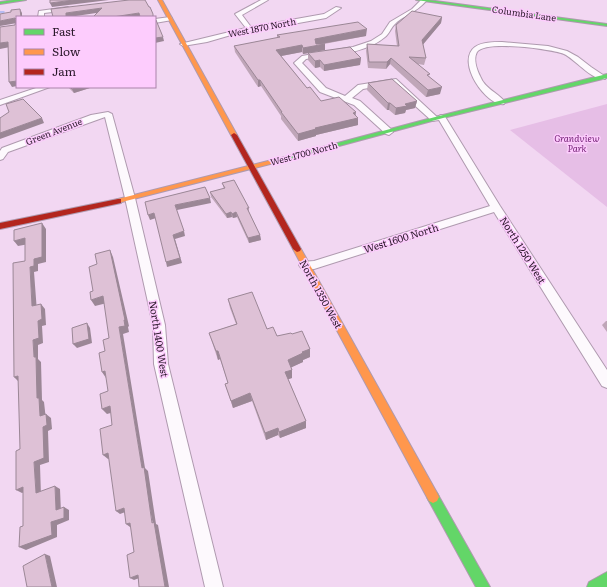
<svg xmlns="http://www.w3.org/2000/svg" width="607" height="587" viewBox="0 0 607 587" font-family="Literata,serif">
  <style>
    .green { fill: #e6bee6 }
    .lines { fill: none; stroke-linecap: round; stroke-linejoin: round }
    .stream { stroke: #a4b3f3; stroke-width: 1.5 }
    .street-casing { stroke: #af9aaf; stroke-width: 2 }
    .fast-casing { stroke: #af9aaf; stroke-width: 2 }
    .slow-casing { stroke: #af9aaf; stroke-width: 2 }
    .jam-casing { stroke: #af9aaf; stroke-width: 2 }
    .street { fill: #fdf9fd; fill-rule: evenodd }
    .fast { fill: #63d668; fill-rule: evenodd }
    .slow { fill: #ff974d; fill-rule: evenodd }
    .jam { fill: #b3261e; fill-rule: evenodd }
    .wall { fill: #bfa6b8 }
    .shaded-wall { fill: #9b8796 }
    .building { fill: #dec1d6; stroke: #9b8796 }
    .labels { text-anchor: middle; stroke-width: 3; stroke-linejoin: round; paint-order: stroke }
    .far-street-label { font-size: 9px; fill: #2b192b; stroke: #fdccfd }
    .far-park-label { font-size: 9px; font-style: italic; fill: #752377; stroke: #fdccfd }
    .street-label { font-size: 10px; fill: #2b192b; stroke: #fdccfd }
  </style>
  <rect width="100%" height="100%" fill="#f2d7f2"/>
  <path class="green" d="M607 104V207L510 130Z"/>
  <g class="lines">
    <path class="stream" d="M0 12H4"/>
    <defs>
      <path id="street" d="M261 0H268L242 15 251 27 324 14 336 7 341 8 326 18 231 35 207 42 183 46 180 44 246 28 235 14Z
        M421 0 426 1C416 13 403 15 394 25 391 28 389 34 385 37 365 54 332 55 306 59L302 63 326 88 345 96 358 85 396 79 437 117 441 115H444L500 206 607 370V388L602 386 494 212 314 269 301 268 299 265 301 262 314 261 490 206 439 120 432 121 391 84 363 89 352 98 360 101 392 130 393 132 389 135 386 134 354 105 320 92 294 63 302 56 353 47 371 41 382 34 390 22 412 9Z
        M68 7 71 9 70 10 44 13V17H38L39 11Z
        M170 17 172 18V20L155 23V19Z
        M502 42 548 46 567 51 578 57 591 67 606 77 605 79C592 81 575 59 564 54 551 49 485 40 477 52 473 59 477 70 480 76 485 89 497 92 505 102L504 104C487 107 455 62 475 47 482 42 493 42 502 42Z
        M39 87H50L0 105V100Z
        M108 112 112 114 135 198 165 325 168 364 223 587H205L154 364 153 325 125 198 105 117 8 152 3 159 0 160V151L2 148 91 115Z"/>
      <path id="fast" d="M14 0H26L0 4V2Z
        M416 0H428L607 24V26Z
        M607 74V78L443 118 272 164 269 162 270 161 439 116Z
        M433 491 437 493 490 587H476L429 501 427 497 429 493Z
        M607 572V587H587L589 582Z"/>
      <path id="slow" d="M158 0H162L237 135 236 136 231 135Z
        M272 160 275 162 274 163 118 203 114 201 118 199Z
        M297 246 301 249 437 493 439 497 437 501 433 503 429 501 293 249Z"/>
      <path id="jam" d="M234 133 237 135 301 249 300 251 297 252 293 249 231 135Z
        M118 199H121V203L0 229V223Z"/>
    </defs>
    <use href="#street" class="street-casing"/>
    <use href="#fast" class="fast-casing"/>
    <use href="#slow" class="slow-casing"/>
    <use href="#jam" class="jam-casing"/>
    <use href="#street" class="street"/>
    <use href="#fast" class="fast"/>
    <use href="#slow" class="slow"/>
    <use href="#jam" class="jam"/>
  </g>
  <path class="wall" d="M442 17 441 23 423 44 426 58 424 65 418 64 429 76 440 94 426 97 390 64 386 69 368 68 366 51 367 44 397 46 395 31 396 25Z
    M277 35 366 36 324 44H325V50L303 54 302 52 281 56 307 88 321 101 356 115 358 125 316 135V136L298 141 281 119V116L261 86 258 87 235 52 234 46 277 38Z
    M308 53 361 58 360 65 324 71 320 67 315 68 308 60Z
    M368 83 417 101 415 108 406 110 405 113 395 115 389 110H387L367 90Z
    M68 87H93L74 93Z
    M222 183 249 208V212L260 235 261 240 249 243 237 217 233 218 232 217 227 218 211 197 210 192 224 189Z
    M228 299 277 336 292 334 310 349V357L303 360V362L291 367 292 370V378L288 379 306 421V428L280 438 278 435 266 440 252 401 233 408 225 384 228 383 220 359 218 360 209 333 236 324 230 308Z
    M606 321H607V332L602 325Z"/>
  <path class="shaded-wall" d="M74 0H109L52 7 50 3Z
    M102 8 103 12 69 17H66V13Z
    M20 9 22 13V17H21Z
    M139 13 140 17H113Z
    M442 17 441 23 421 47 422 40Z
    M15 18 17 23 0 26V21Z
    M367 29 366 36 315 45V39Z
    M163 37 164 41 155 43V38Z
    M8 42 10 47 0 49V43Z
    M325 44V50L303 54V48Z
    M302 45V52L276 57V50Z
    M361 58 360 65 324 71V65Z
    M391 58 390 64 386 69 387 62Z
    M320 60V67L315 68V61Z
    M258 80H260L261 86 258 87Z
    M17 81V86L12 87 9 82Z
    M77 87H93L74 93 72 89Z
    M442 87 440 94 426 97 428 90Z
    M417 101 415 108 406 110 405 113 395 115 396 108 405 104Z
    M388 103H390L389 110H387Z
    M356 112 355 119 358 118V125L316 135V136L298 141V134L315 128Z
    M42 118 44 123 0 139V133Z
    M210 198 211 203 177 210 175 205Z
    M231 212 232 217 227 218 226 214Z
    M236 212 237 217 233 218 232 214Z
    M154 213 156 218 150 220 148 215Z
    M42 223 46 229V262L38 264V271L34 272 37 312 32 306 30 267 34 259Z
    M184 231 185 236 175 239 182 263 167 267 166 262 173 235Z
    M260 235 261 240 249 243 248 238Z
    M25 238 29 244 18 246 14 241Z
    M110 250 113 257 129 326 128 327 129 332 123 334 145 468 148 471 156 524 158 525 169 587H165L142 468 119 327Z
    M103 296 107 303 95 306 91 300Z
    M41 304 45 309 46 325 42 326 43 343 38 345V359L41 362 42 400 44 402 46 420 40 416 37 398 33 340 38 321Z
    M87 323 90 328 92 343 77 348 73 344Z
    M310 349V357L303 360V362L288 369V360L302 352Z
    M216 351H218L220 359 218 360Z
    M292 370V378L286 380 285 372Z
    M105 371 106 378 102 372Z
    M18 376 19 382 14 377Z
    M250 393 252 401 233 408 231 401Z
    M110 406 114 412 107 414 102 409Z
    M46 414 51 418 52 429 48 431 49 462 40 465 41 496 36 493 34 462Z
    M306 421V428L280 438 279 432Z
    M278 428V435L266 440 265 433Z
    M108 453 113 458 108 459 103 455Z
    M55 486 60 489 61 513 56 510Z
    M23 487 29 490 22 493 16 490Z
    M64 507 69 510V520L57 525V537L26 550 19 547 51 522Z
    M124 508 128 511 120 514 116 511Z
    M130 523V527L126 524Z
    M45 554 50 556 57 587H52Z
    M138 575 142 577 134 580 130 578Z"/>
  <path class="building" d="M50 0H74L50 3Z
    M129 0H145L149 7H150L153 14V17H140L139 13 113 17H93L102 8 66 13V17H53L51 9Z
    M20 9 21 17H17V81L9 82 8 42 0 43V27L15 25 16 19 15 18 0 21V14L11 12V10Z
    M412 11 442 17 422 40 426 58 409 57 430 74 427 75 442 87 428 90 391 58 387 62H369L367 44 399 46 396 25Z
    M155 20H156L163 37 155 38Z
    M358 22 367 29 315 39 316 44H325L303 48 302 45 276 50 307 88 310 87 321 101 339 97 356 112 353 113 358 118 315 128 316 129 298 134 281 112H282L260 80H258L234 46 280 37 277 35Z
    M350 47 361 58 324 65 320 60 315 61 308 53Z
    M392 79 417 101 405 104 407 106 396 108 390 103H388L368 83Z
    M70 87H77L72 89Z
    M23 99 42 118 0 133V118L9 112 6 104Z
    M234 180 249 208H247L260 235 248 238 236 212 232 214 231 212 226 214 210 192 225 188 222 183Z
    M205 187 210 198 175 205 184 231 173 235 180 258 166 262 154 213 148 215 145 202Z
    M42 223V257L34 259V266L30 267 32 306 41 304 42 319 38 321 39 338 33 340 34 357H36L37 398H39L40 416 46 414 47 425 43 427 44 458 34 462 36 493 55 486 56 510 64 507V518L51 522 52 535 19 547 20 527 23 526V487L16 490V451L20 449 18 376 14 377 13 263 25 261V238L14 241V230Z
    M110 250 125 320H124L125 326 119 327 142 468 144 467 152 523 154 522 165 587H139L138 575 130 578 127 555 134 552 130 523 126 524 124 508 116 511 108 453 103 455 100 429 112 425 110 406 102 409 100 394 108 391 105 371 102 372 99 353 105 351 103 340 109 338 103 296 91 300 90 292 93 291 89 267 97 264 95 254Z
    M252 292 267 329 273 327 277 336 291 333 292 334 302 331 310 349 302 352 303 353 288 360 292 370 285 372 306 421 279 432 278 428 265 433 250 393 231 401 225 384 228 383 218 351H216L209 333 237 324 228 299Z
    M87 323 89 339 73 344 72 328Z
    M45 554 52 587H27L23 566Z"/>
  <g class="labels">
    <g class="far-street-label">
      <text transform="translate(524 14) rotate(8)" y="3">Columbia Lane</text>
      <text transform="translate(262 28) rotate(-11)" y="3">West 1870 North</text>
      <text transform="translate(54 132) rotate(-21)" y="3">Green Avenue</text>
      <text transform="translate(304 154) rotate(-15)" y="3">West 1700 North</text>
    </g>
    <g class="far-park-label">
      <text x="577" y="142">Grandview<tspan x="577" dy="10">Park</tspan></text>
    </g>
    <g class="street-label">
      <text transform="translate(401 238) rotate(-17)" y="4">West 1600 North</text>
      <text transform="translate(523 250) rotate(58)" y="4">North 1250 West</text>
      <text transform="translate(321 294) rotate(61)" y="4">North 1350 West</text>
      <text transform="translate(159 339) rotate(81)" y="4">North 1400 West</text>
    </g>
  </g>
  <rect x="16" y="16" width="140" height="72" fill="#fdccfd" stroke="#a984a9"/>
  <rect x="24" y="29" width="20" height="6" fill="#63d668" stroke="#a984a9"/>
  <text x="52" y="36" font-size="12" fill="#2b192b">Fast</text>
  <rect x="24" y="49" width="20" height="6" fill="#ff974d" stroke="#a984a9"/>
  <text x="52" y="56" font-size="12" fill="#2b192b">Slow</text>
  <rect x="24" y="69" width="20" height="6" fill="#b3261e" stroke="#a984a9"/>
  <text x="52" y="76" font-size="12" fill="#2b192b">Jam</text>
</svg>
